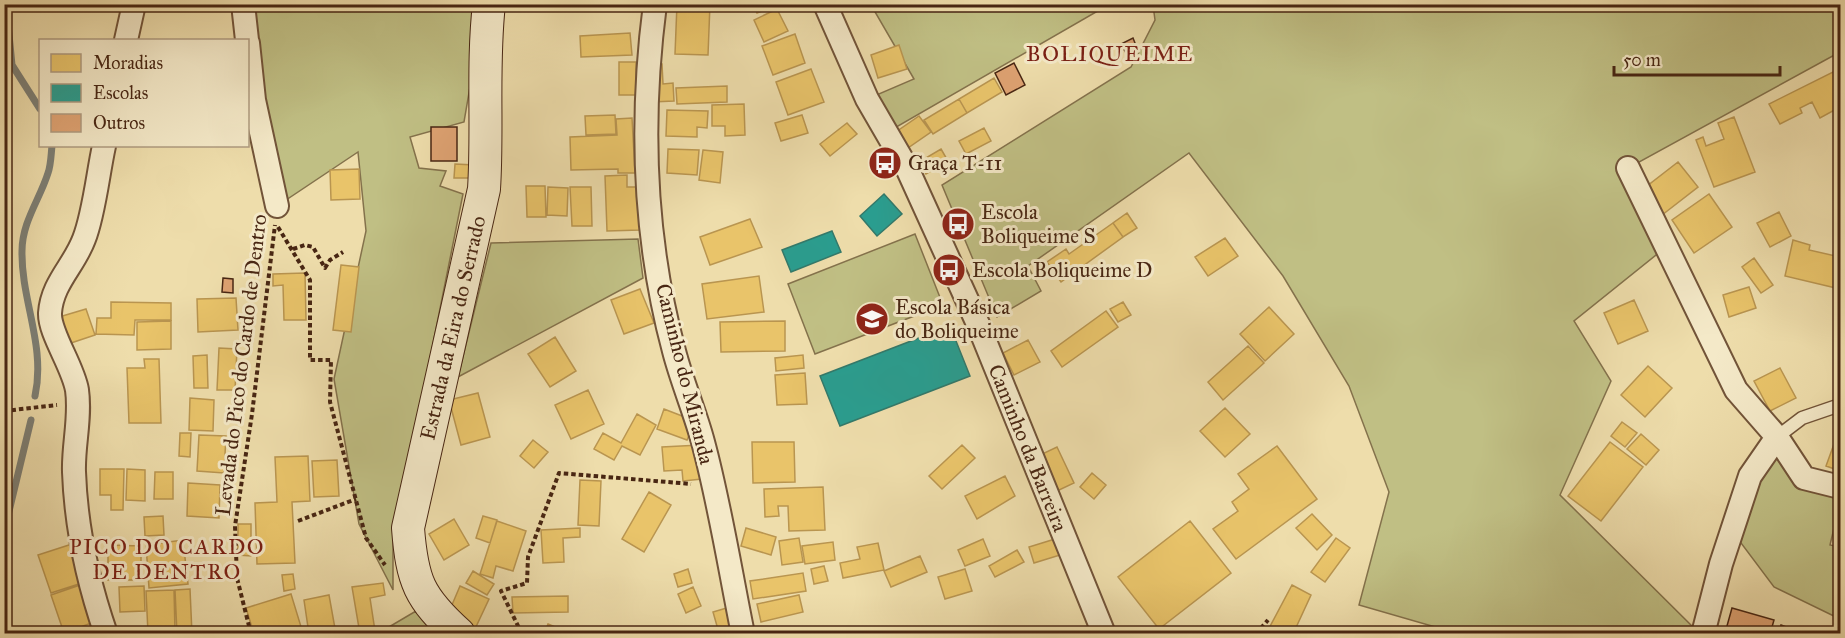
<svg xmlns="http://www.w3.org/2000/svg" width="1845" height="638" viewBox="0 0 1845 638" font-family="'IM FELL Great Primer',serif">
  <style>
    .green { fill: #c0bf84; stroke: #84724c; stroke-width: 1.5 }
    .homes { fill: #e9c46a; stroke: #b99550; stroke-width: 1.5 }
    .schools { fill: #2a9d8f; stroke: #33796a; stroke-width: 1.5 }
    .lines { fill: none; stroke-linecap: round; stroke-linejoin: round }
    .stream { stroke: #7c7e74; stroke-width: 7 }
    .building { fill: #dea272; stroke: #482613; stroke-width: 1.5 }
    .lane-casing { stroke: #725439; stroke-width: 15 }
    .street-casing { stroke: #725439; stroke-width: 26 }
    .secondary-casing { stroke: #482613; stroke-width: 34 }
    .path { stroke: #482613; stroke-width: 4; stroke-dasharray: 4.5 3; stroke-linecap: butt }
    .lane { stroke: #f4e9c8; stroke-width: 12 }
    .street { stroke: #f4e9c8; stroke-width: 22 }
    .secondary { stroke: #f4e9c8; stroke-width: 32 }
    .labels { text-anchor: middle; stroke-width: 6; stroke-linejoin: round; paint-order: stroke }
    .poi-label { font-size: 21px; fill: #482613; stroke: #f4e9c8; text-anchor: start }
    .street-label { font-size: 21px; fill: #482613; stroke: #f4e9c8 }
    .neighbourhood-label { font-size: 22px; letter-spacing: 1.5px; fill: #7a1f14; stroke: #f4e9c8 }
  </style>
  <rect width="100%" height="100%" fill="#eeddab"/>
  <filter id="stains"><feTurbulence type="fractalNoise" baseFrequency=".00333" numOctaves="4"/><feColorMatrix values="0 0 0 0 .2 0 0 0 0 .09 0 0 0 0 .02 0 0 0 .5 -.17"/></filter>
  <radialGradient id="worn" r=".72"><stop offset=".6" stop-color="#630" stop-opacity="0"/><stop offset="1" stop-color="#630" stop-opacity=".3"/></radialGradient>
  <path class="green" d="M1100 4 1103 8 886 133 867 99 914 79 871 5Z
    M247 5H484L464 122 410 137 419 168 446 171 440 186 463 194 393 543V590L359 524 334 379 366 231 358 152 277 206Z
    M1153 5H1840V52L1628 168 1666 247 1574 321 1611 381 1560 495 1699 633H1456L1359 605 1389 492 1349 386 1283 276 1189 153 1028 266 1041 291 997 317 942 185 1131 67 1155 20Z
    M915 234 943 305 815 354 788 284Z
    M638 239 643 278 458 377 491 243Z
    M1777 437 1804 478 1840 487V503L1830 545 1840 547V619L1774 587 1732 531Z
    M416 611 436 633 377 634Z"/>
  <path class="homes" d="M677 4H710L708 55 675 54Z
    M753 4H774L775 6 757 13Z
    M777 9 788 31 764 42 754 20Z
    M630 33 632 55 581 57 580 36Z
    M795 34 805 63 773 75 762 46Z
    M899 45 907 69 878 78 871 55Z
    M619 62H636V95H619Z
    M662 64 663 84 673 83 674 101 652 102 650 65Z
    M811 69 824 102 788 115 776 82Z
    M1837 70 1840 78V107L1820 118 1812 102 1800 108 1802 113 1780 124 1769 104Z
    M994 78 1002 92 967 113 959 99Z
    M727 86V102L677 104 676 88Z
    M959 99 967 113 933 134 924 120Z
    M744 104 745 135 725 136V126H712V105Z
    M667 110 708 111 707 128 697 127V137L666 136Z
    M615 115 616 134 586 135 585 116Z
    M802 115 808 133 781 141 775 123Z
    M919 116 931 132 905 150 893 134Z
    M1734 117 1755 172 1714 187 1696 140 1703 137 1706 146 1724 139 1718 123Z
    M632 118 635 173H618V169L571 170 570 137 617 135 616 119Z
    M847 123 857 134 830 156 820 144Z
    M984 128 991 141 966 154 959 141Z
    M668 149 699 150 697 175 667 173Z
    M941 149 948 161 926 174 919 162Z
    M703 150 723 152 720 183 699 180Z
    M1678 162 1698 187 1662 215 1642 190Z
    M455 164 474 165 473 178H454Z
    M359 169 360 199 331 200 330 170Z
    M627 175V187H639L640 230 607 231 605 176Z
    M526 186H545L546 217H527Z
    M548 187 568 188 567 216 547 215Z
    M570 187H591L592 226H572Z
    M1709 194 1732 227 1694 253 1672 220Z
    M1779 212 1791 236 1770 247 1757 223Z
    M1127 213 1137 228 1123 237 1113 223Z
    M750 219 762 247 710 265 700 237Z
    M1113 223 1123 237 1061 282 1047 262 1066 249 1069 254Z
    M1225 238 1238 256 1208 276 1195 257Z
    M1793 240 1810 245 1809 250 1840 257V289L1785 276Z
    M1754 258 1773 285 1761 293 1742 267Z
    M341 265 359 267 351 332 333 330Z
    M305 273 306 320H284L283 285 273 286V274Z
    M759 276 764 312 707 319 702 284Z
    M1749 287 1756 308 1729 317 1723 295Z
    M640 289 654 323 624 334 611 300Z
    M236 298 238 330 198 332 197 299Z
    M1634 300 1648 331 1618 344 1604 313Z
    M111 302 171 303V320H135L134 335 96 334 97 318H111Z
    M1123 302 1131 315 1118 322 1110 309Z
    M1269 307 1294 334 1265 361 1240 334Z
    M86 309 95 335 68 344 59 317Z
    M1106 311 1118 327 1062 367 1051 351Z
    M171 321V349L137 350V322Z
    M785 321V351L721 352 720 322Z
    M555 337 576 371 550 387 528 354Z
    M1028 340 1040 362 1014 375 1003 353Z
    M1248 346 1264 363 1223 400 1208 382Z
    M219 348 237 349 235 390H217Z
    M207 355 208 388H194L193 356Z
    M803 355 804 368 776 371 775 358Z
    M144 359H159L161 423H129L127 368H145Z
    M1648 366 1672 388 1645 417 1621 395Z
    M1780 368 1796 398 1770 411 1754 381Z
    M805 373 807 404 777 405 775 375Z
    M588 390 604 424 571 439 555 405Z
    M478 393 490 437 461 445 449 400Z
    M190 398 214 400 213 431 189 430Z
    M1225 408 1250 434 1225 457 1200 431Z
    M664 409 695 421 687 440 657 429Z
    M637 414 656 425 640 455 622 446 614 460 594 449 603 433 621 443Z
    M1622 422 1637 433 1625 447 1611 436Z
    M180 433H191L190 457 179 456Z
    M1641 434 1659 450 1646 465 1627 449Z
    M199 435 226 436 224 473 197 471Z
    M533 440 548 452 534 468 520 456Z
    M752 442H794L795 482 753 483Z
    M1610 442 1643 467 1601 521 1568 496Z
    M1834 444 1840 446V471L1826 466Z
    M700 445 702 479 683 481 682 470 664 471 662 447Z
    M962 445 975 458 942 489 929 476Z
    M1277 446 1317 499 1236 559 1213 529 1238 511 1232 502 1249 489 1238 474Z
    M1057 447 1074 483 1057 491 1040 455Z
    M308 456 310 501 292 502 295 563 257 564 255 503 277 502 275 457Z
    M337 460 339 496 314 497 312 461Z
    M100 469H124L123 510H111V495H100Z
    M127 469 145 470V501L126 500Z
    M155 472H173V499H154Z
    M1092 473 1106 485 1094 499 1080 487Z
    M1005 476 1015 496 977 519 965 496Z
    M580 480 601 481 599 526 578 525Z
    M188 483 220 485 219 518 187 516Z
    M823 487 825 530 789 531 788 506H778L779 516 765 517 764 489Z
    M649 492 671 505 644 552 622 539Z
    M1312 514 1332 535 1317 550 1296 528Z
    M163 516 164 535 145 536 144 517Z
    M483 516 497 520 490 543 476 538Z
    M454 519 469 545 444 560 429 534Z
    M497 521 526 531 513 571 496 566 493 578 480 574Z
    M1190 521 1231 573 1159 629 1118 577Z
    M238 524H251V556L238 555Z
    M580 528V537L563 538 564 562 543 563 541 530Z
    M746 528 776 537 771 555 741 546Z
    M799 538 803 562 782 565 779 541Z
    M1336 538 1350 548 1325 582 1311 572Z
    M983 539 990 556 965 566 958 550Z
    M1055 539 1060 555 1034 563 1029 547Z
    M183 540 188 584 149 588 146 545Z
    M833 542 835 560 805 564 802 546Z
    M878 543 884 570 843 578 840 563 860 559 857 547Z
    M72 544 85 582 51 593 38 555Z
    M108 545 141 546V580H108Z
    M1017 550 1024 562 995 577 989 566Z
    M920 556 927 572 891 587 884 571Z
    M824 566 828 581 814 584 811 569Z
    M688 569 692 583 678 587 674 574Z
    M965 569 972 591 945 599 938 577Z
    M473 571 494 584 487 595 466 583Z
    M803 573 806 591 753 599 750 581Z
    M293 574 295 589 284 591 282 575Z
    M383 583 385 595 370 598 375 631 360 634 352 587Z
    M83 584 97 621 64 633 51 595Z
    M1292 585 1311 595 1293 634H1271L1267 632Z
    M144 586 145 611 120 612 119 587Z
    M460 586 489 599 474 631 446 619Z
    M693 587 701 606 686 613 678 594Z
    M190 589 192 634H177L175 590Z
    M174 590 175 632 148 633 146 591Z
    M291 594 302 630 293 634H254L246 608Z
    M329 595 336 634H309L304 600Z
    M799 595 803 612 761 622 757 604Z
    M568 596V612L513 613 512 597Z
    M730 607 736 628 719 633 713 612Z
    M548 624 572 634H544Z"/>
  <path class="schools" d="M884 194 902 214 877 236 860 216Z
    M832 231 841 252 791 272 782 250Z
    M950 326 970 376 840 426 820 376Z"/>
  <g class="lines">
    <path class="stream" d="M6 4 12 65 40 109
      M35 396C46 346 21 300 22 251 22 222 40 199 48 173 51 165 51 154 52 146
      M4 532 31 420"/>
  </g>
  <path class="building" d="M1133 38 1137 48 1126 53 1121 44Z
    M1014 63 1025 85 1006 95 995 73Z
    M431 127H457V161H431Z
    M223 278 233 279V293L222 292Z
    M1732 608 1774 620 1770 634 1725 633Z
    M1781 625 1805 634H1778Z"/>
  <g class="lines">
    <defs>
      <path id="lane" d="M1777 437 1802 418 1840 405"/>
      <path id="street" d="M243 4 247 40
        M655 4C640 119 644 239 674 351 682 382 695 412 703 442 720 505 730 570 743 634
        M825 4 867 99 907 168 978 324 1104 634
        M126 40 134 4
        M248 43 254 100 277 206
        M104 146C98 173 94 214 84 239 74 266 52 283 50 313 49 333 73 366 77 390 81 418 73 445 74 472 76 527 88 582 106 634
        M1628 168 1736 390 1777 437 1804 478 1840 487
        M1703 634 1721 564 1750 476 1777 437"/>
      <path id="secondary" d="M459 634C419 598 412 581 408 528L484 189C488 127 482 65 489 4"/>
    </defs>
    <use href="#lane" class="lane-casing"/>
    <use href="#street" class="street-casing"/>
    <use href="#secondary" class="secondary-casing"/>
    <path class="path" d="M278 227 310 280V360H331L330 402 366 538 385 565
      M293 249 305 245 313 247 325 268 330 260 343 252
      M4 411 57 405
      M298 521 356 499
      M251 634 237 578 235 526 252 414 275 225
      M517 634 519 628 501 591 527 583 528 557 559 473 691 484
      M1256 634 1268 620"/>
    <use href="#lane" class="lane"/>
    <use href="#street" class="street"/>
    <use href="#secondary" class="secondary"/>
  </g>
  <defs>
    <symbol id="bus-disc" viewBox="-11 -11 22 22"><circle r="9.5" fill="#8f2418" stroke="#f4e9c8"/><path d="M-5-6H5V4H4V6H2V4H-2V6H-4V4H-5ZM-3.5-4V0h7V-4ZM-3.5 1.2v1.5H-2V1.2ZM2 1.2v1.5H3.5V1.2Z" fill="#fff"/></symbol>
    <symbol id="school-disc" viewBox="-11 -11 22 22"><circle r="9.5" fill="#8f2418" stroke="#f4e9c8"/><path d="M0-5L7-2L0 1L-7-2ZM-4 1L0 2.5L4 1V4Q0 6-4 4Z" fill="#fff"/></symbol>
  </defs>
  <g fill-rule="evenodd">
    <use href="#bus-disc" x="866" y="144" width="38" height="38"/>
    <use href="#bus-disc" x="939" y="205" width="38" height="38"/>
    <use href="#bus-disc" x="930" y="251" width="38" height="38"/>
    <use href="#school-disc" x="853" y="300" width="38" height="38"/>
  </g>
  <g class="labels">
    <g class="poi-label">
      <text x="908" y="170">Graça T-11</text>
      <text x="981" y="219">Escola<tspan x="981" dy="24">Boliqueime S</tspan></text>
      <text x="972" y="277">Escola Boliqueime D</text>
      <text x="895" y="314">Escola Básica<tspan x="895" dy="24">do Boliqueime</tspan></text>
    </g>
    <g class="street-label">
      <text transform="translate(453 328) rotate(-77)" y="7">Estrada da Eira do Serrado</text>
      <text transform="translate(241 365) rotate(-83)" y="7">Levada do Pico do Cardo de Dentro</text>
      <text transform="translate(685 374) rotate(76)" y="7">Caminho do Miranda</text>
      <text transform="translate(1028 448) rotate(68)" y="7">Caminho da Barreira</text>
    </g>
    <g class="neighbourhood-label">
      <text x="1110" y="61">BOLIQUEIME</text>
      <text x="167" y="554">PICO DO CARDO<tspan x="167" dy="25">DE DENTRO</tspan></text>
    </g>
  </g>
  <rect width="1845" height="638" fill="none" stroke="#eeddab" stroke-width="24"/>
  <rect x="6" y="6" width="1833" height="626" fill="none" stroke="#482613" stroke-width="3"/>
  <rect x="12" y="12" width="1821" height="614" fill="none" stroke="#482613" stroke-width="1.5"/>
  <rect x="39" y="39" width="210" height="108" fill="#f4e9c8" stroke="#af9b80" stroke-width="1.5"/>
  <rect x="51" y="54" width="30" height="18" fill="#e9c46a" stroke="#af9b80" stroke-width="1.5"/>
  <text x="93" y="69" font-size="18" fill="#482613">Moradias</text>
  <rect x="51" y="84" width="30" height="18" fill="#2a9d8f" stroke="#af9b80" stroke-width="1.5"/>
  <text x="93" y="99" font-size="18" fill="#482613">Escolas</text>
  <rect x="51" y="114" width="30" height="18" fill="#dea272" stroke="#af9b80" stroke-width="1.5"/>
  <text x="93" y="129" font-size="18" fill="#482613">Outros</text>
  <path d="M1614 66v9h166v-9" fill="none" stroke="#482613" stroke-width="3"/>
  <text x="1623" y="66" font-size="18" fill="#482613" stroke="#f4e9c8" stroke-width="4.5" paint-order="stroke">50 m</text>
  <rect width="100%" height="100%" filter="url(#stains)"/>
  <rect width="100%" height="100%" fill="url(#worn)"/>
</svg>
